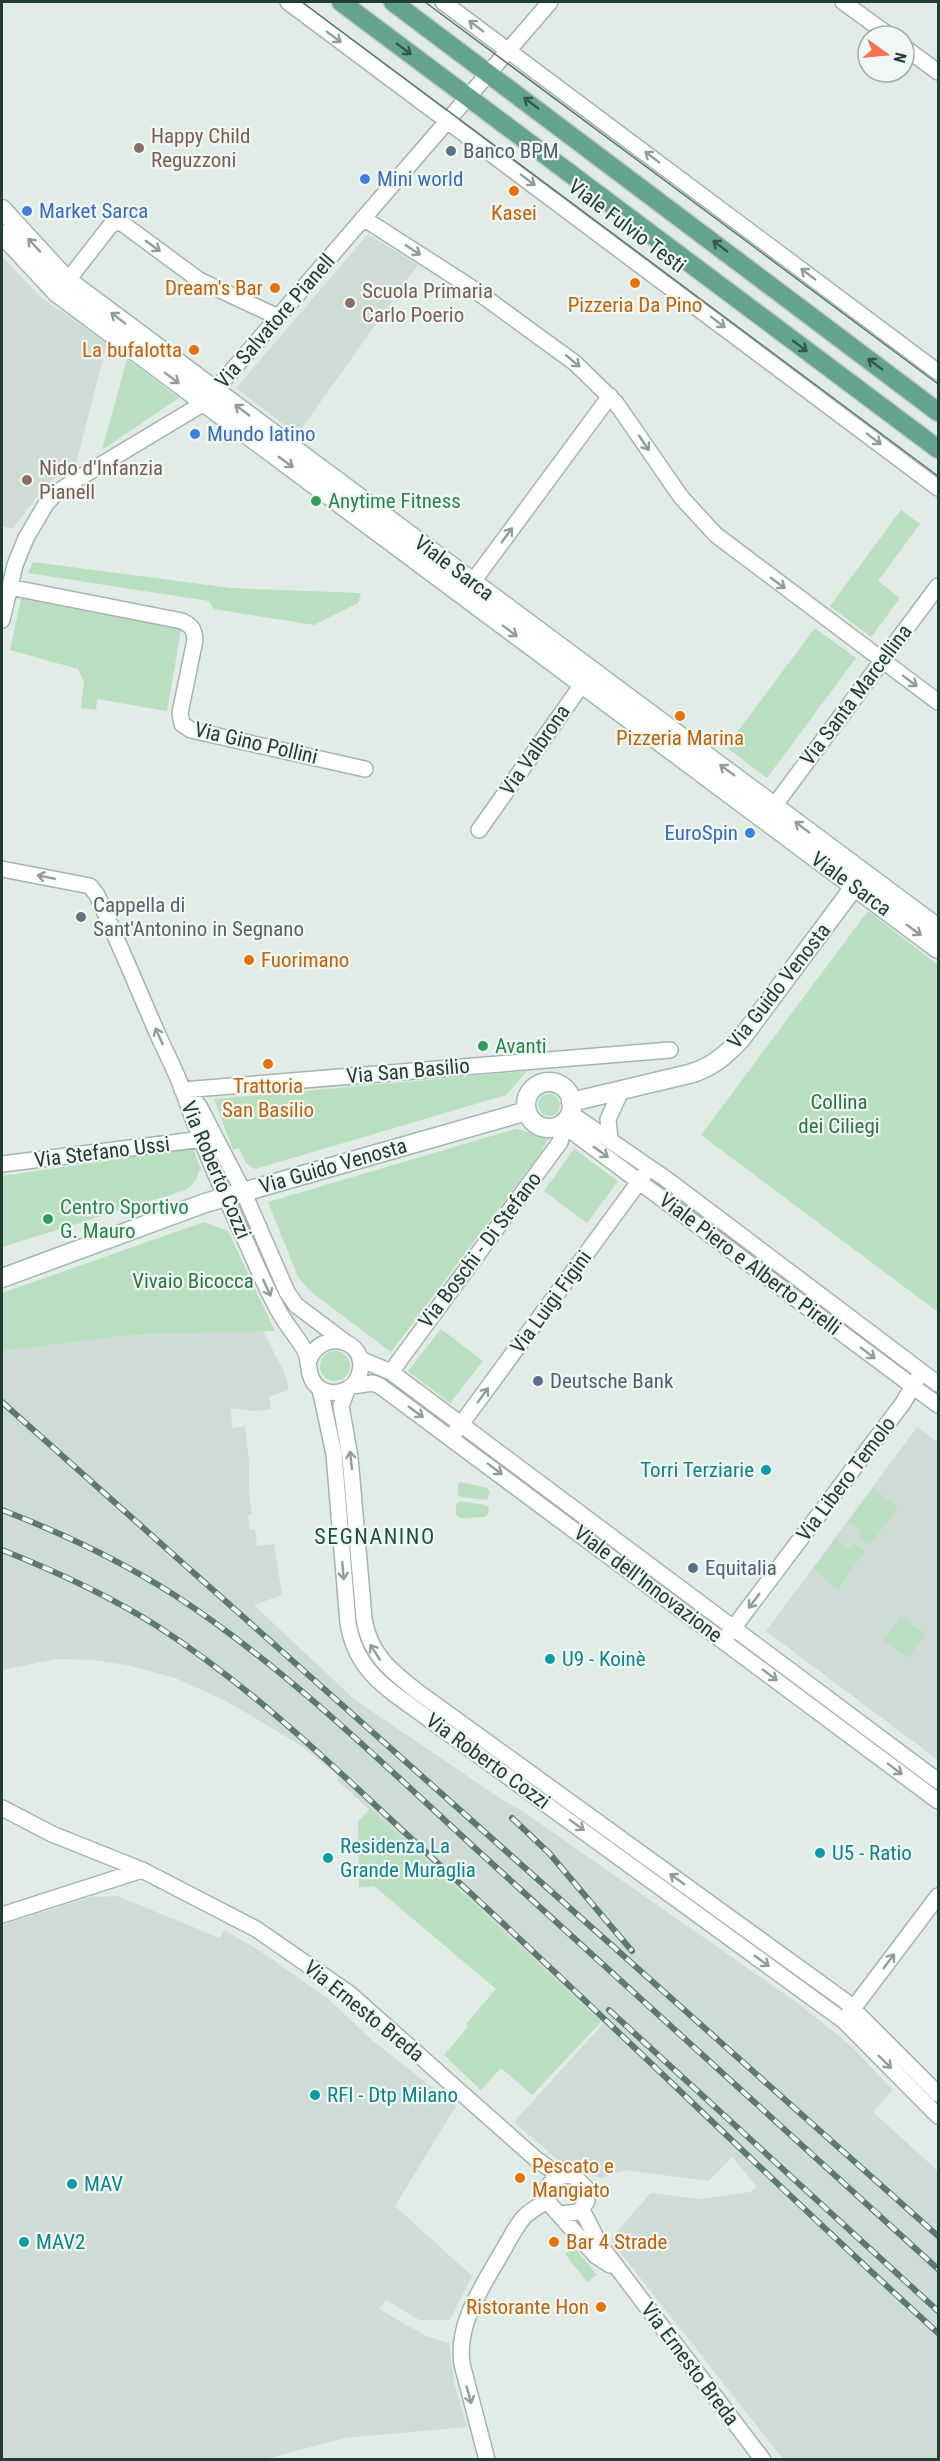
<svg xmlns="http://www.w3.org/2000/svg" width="940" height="2461" viewBox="0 0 940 2461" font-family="'Roboto Condensed',sans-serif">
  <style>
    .built { fill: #cfdcd5 }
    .green { fill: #b9dec0 }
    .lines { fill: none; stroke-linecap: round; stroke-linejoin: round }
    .street-casing { stroke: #a4b4ad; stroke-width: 18 }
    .secondary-casing { stroke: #9fb8ae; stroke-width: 21 }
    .primary-casing { stroke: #c1c9c6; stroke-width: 21 }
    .street { stroke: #fff; stroke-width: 15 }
    .secondary { stroke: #fff; stroke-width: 18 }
    .primary { stroke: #64a38e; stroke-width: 18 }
    .tram { stroke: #5b796f; stroke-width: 1.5 }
    .rail-casing { stroke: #5b796f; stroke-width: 6 }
    .rail { stroke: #f1f8f4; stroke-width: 4; stroke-dasharray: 11; stroke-linecap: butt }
    .oneway { stroke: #909e9a }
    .oneway2 { stroke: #32564a }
    .education-dot { fill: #8d6e63; stroke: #f1f8f4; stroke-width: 2 }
    .service-dot { fill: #5c6f8a; stroke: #f1f8f4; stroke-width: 2 }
    .shop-dot { fill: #3f7fe0; stroke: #f1f8f4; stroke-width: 2 }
    .food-dot { fill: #e8710a; stroke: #f1f8f4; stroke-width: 2 }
    .leisure-dot { fill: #2e9e5b; stroke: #f1f8f4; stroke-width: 2 }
    .worship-dot { fill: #6b7280; stroke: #f1f8f4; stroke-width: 2 }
    .culture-dot { fill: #0f9aa8; stroke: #f1f8f4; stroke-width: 2 }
    .labels { text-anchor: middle; stroke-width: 4.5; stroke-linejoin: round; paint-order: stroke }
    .education-label { font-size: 21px; fill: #785e54; stroke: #f1f8f4; text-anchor: start }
    .service-label { font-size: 21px; fill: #4e5e75; stroke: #f1f8f4; text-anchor: start }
    .shop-label { font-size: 21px; fill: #366cbe; stroke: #f1f8f4; text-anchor: start }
    .food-label { font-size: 21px; fill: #c56008; stroke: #f1f8f4 }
    .street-label { font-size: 21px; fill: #213d34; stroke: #f1f8f4 }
    .leisure-label { font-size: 21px; fill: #27864d; stroke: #f1f8f4; text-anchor: start }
    .worship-label { font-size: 21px; fill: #5b616d; stroke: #f1f8f4; text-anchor: start }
    .park-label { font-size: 21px; fill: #2a7542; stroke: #f1f8f4 }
    .culture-label { font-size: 21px; fill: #0d838f; stroke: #f1f8f4; text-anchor: start }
    .neighbourhood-label { font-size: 22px; letter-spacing: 1.5px; fill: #1c5040; stroke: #f1f8f4 }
  </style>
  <rect width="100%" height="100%" fill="#e1ece6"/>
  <path class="built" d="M368 234 418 265 297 435 236 388Z
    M2 257 43 299 107 343 76 464 64 469 41 491 13 529 2 526Z
    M263 1331 284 1372 289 1390 269 1397 271 1409 254 1411 231 1408 232 1428 245 1426 249 1461V1492L252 1514 248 1516 250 1530 255 1529 257 1546 274 1544 282 1595 254 1605 355 1700 503 1800 525 1813 799 2004 850 2045 893 2090 873 2112 938 2171V2459H783L612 2242V2237L651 2193 700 2199 750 2192 757 2187 732 2157 709 2181 625 2170 601 2178 567 2168 514 2122 603 2024 338 1781 337 1775 302 1746 226 1701 175 1678 127 1665 93 1660 56 1659 2 1670V1351L130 1335Z
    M917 1427 938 1442V1760L766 1631Z
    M117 1896 220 1938 224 1930 257 1949 326 1997 373 2041 456 2106 395 2206 472 2276 450 2320H419L386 2300 379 2309 426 2336 449 2343 454 2382 467 2427 345 2438 265 2459H2V1925L91 1897Z"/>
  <path class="green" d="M127 359 179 398 102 450Z
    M901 510 920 524 878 581 900 598 871 637 830 606Z
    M33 562 231 588 361 593 358 603 314 625 214 609 209 601 28 573Z
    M22 594 182 624 167 711 97 699 96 710 81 708 84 681 78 669 10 650Z
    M815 628 856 658 767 778 726 747Z
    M868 911 938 965V1312L701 1135Z
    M527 1071 506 1095 255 1169 246 1163 239 1148 233 1150 214 1099Z
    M538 1105a11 11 0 1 1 22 0a11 11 0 1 1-22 0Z
    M515 1129 549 1137 540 1154 391 1352 310 1291 298 1277 268 1202Z
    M193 1148 200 1168 196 1180 186 1190 2 1247V1176Z
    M574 1149 618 1181 587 1223 544 1191Z
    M204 1222 228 1231 275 1331 130 1335 2 1351V1293Z
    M441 1329 483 1361 450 1403 408 1371Z
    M320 1366a15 15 0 1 1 30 0a15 15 0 1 1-30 0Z
    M461 1482 487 1488 490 1492 487 1500 460 1497 458 1494V1484Z
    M873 1488 898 1507 870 1545 859 1537 863 1532 849 1521Z
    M460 1501 486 1505 489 1508 488 1514 485 1517 460 1518 456 1515V1504Z
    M836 1538 850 1549 855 1544 865 1551 838 1589 813 1570Z
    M901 1616 925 1634 908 1658 883 1640Z
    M370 1809 601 2022 532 2095 501 2068 481 2090 444 2055 468 2027 466 2024 496 1989 374 1886 359 1887 358 1821Z
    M574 2247 597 2275 587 2282 565 2254Z"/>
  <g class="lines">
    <defs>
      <path id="street" d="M288 2 938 488
        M443 2 938 372
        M843 2 890 36
        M904 47 938 72
        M363 218 472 288 575 363 616 403 681 497 716 535 938 702
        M61 289 110 226 119 221 199 280 278 317
        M9 587 182 621C192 626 194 629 195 640L180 713 182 724 191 730 365 769
        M466 591 610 396
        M2 620 15 565 26 538 46 504 56 493 79 478 204 403 550 2
        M768 814 938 586
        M479 830 588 676
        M2 869 90 886 97 895C117 939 136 984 155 1028 164 1049 175 1069 183 1091 201 1143 224 1195 248 1246 258 1269 268 1293 281 1315 288 1327 297 1337 304 1349 311 1360 306 1372 314 1383 328 1400 355 1393 360 1372 368 1340 322 1327 309 1360
        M182 1090 670 1050
        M191 1098 199 1106 243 1191 287 1292 296 1305 345 1342
        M570 1113 669 1181 938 1384
        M562 1124 938 1405
        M610 1139 608 1119 621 1091
        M2 1164 203 1139 211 1134
        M360 1359 391 1372 938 1781
        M391 1372 560 1142 562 1134 559 1126
        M352 1386 373 1383 380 1386 938 1801
        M320 1389 334 1454 348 1623C353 1654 368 1674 393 1693L844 2021 938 2116
        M347 1390 341 1406 350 1457 364 1618C369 1654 391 1671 418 1692L845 2001 938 2094
        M456 1431 644 1175
        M728 1635 903 1403 917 1379
        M2 1808 52 1834 142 1870 256 1929 350 1994 536 2159 560 2176
        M2 1915 142 1870
        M849 2014 938 1896
        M582 2210 600 2245 763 2460
        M560 2214 579 2212 587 2201 586 2188 574 2176C557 2173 544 2183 547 2201L596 2256 610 2265
        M487 2460 462 2364C456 2323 483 2286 502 2252 509 2241 515 2227 524 2217 531 2210 539 2206 547 2201"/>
      <path id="secondary" d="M2 209 67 280 938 928
        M2 234 57 293 938 949
        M526 1105a23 23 0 1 1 46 0a23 23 0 1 1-46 0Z
        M571 1102 689 1074C711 1068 725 1056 741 1039L860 879
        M2 1278 205 1203 527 1111"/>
      <path id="primary" d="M341 2 938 449
        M393 2 938 412"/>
    </defs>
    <use href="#street" class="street-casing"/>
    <use href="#secondary" class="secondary-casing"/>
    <use href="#primary" class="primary-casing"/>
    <use href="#street" class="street"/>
    <use href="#secondary" class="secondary"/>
    <use href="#primary" class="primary"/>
    <path class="tram" d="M302 2 938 476
      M425 2 938 384"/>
    <defs>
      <path id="rail" d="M2 1402 938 2236
        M2 1510C62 1533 121 1561 176 1596 289 1670 387 1768 487 1859 637 1996 788 2132 938 2269
        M2 1550C55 1571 108 1595 157 1626 266 1696 357 1790 453 1877 616 2027 774 2184 938 2333
        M512 1818 549 1853 632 1951
        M609 2010 938 2311"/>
    </defs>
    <use href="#rail" class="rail-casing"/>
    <use href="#rail" class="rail"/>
  </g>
  <defs><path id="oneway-shaft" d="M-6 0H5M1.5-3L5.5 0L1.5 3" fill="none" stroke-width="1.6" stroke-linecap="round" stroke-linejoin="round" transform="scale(1.5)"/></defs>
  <g class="oneway">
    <use href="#oneway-shaft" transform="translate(476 26) rotate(-143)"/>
    <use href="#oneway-shaft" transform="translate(334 37) rotate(37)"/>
    <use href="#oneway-shaft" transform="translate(652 157) rotate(-143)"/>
    <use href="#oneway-shaft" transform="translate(528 180) rotate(37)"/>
    <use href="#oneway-shaft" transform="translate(34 245) rotate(-133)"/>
    <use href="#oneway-shaft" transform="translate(153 246) rotate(36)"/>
    <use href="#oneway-shaft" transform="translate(413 250) rotate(33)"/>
    <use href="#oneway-shaft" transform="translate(808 274) rotate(-143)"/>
    <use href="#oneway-shaft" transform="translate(118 318) rotate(-143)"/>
    <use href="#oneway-shaft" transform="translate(718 322) rotate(37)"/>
    <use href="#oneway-shaft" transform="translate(573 361) rotate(40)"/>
    <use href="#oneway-shaft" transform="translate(172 378) rotate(37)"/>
    <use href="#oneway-shaft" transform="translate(242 410) rotate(-143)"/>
    <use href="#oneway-shaft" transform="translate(874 439) rotate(37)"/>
    <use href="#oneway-shaft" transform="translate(644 443) rotate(56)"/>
    <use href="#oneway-shaft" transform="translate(286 462) rotate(36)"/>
    <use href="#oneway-shaft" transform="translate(507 535) rotate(-54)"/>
    <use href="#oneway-shaft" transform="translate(778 583) rotate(36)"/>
    <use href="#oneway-shaft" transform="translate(510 631) rotate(37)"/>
    <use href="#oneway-shaft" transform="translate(910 681) rotate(37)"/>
    <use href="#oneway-shaft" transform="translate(727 770) rotate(-144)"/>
    <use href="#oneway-shaft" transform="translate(802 827) rotate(-143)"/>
    <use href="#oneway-shaft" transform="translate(46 877) rotate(-169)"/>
    <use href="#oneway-shaft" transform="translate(914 930) rotate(36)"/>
    <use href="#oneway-shaft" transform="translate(159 1036) rotate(-114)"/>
    <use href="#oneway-shaft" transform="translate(601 1152) rotate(36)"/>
    <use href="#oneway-shaft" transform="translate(267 1288) rotate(65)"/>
    <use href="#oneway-shaft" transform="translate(868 1353) rotate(37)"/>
    <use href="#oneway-shaft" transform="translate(483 1395) rotate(-54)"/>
    <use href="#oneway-shaft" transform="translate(416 1412) rotate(36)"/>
    <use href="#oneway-shaft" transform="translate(351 1460) rotate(-96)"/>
    <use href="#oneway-shaft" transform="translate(495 1469) rotate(37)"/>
    <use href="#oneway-shaft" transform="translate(343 1571) rotate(85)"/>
    <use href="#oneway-shaft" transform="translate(754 1601) rotate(127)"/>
    <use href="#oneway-shaft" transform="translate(375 1652) rotate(-123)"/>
    <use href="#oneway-shaft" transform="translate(770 1675) rotate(37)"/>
    <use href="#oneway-shaft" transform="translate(895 1769) rotate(37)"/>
    <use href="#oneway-shaft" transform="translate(577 1825) rotate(36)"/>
    <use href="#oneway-shaft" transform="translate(677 1879) rotate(-144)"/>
    <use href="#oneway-shaft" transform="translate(762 1961) rotate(36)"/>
    <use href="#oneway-shaft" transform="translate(889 1961) rotate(-53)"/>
    <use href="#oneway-shaft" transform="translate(885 2062) rotate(44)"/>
    <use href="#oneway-shaft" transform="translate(469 2395) rotate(74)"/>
  </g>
  <g class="oneway2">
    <use href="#oneway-shaft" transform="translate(404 49) rotate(37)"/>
    <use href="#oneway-shaft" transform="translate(531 103) rotate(-143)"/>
    <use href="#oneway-shaft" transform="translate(720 246) rotate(-143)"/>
    <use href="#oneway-shaft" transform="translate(800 346) rotate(37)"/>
    <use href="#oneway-shaft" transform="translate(875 364) rotate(-143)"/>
  </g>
  <g class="education-dot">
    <circle cx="139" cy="148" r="6"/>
    <circle cx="350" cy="303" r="6"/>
    <circle cx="27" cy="480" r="6"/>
  </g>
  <g class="service-dot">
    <circle cx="451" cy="151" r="6"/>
    <circle cx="538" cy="1381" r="6"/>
    <circle cx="693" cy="1568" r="6"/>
  </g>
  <g class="shop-dot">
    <circle cx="365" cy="179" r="6"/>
    <circle cx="27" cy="211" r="6"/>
    <circle cx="195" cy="434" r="6"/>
    <circle cx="750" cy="833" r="6"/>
  </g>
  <g class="food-dot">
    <circle cx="514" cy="191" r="6"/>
    <circle cx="635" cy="283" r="6"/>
    <circle cx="275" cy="288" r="6"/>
    <circle cx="194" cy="350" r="6"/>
    <circle cx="680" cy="716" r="6"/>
    <circle cx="249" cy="960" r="6"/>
    <circle cx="268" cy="1064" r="6"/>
    <circle cx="520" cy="2178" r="6"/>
    <circle cx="554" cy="2242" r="6"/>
    <circle cx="601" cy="2307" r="6"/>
  </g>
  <g class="leisure-dot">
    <circle cx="316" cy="501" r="6"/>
    <circle cx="483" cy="1046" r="6"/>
    <circle cx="48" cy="1219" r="6"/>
  </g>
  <circle class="worship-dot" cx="81" cy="917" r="6"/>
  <g class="culture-dot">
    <circle cx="766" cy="1470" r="6"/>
    <circle cx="550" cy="1659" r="6"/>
    <circle cx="820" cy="1853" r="6"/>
    <circle cx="328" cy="1858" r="6"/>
    <circle cx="315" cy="2095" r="6"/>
    <circle cx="72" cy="2184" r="6"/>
    <circle cx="24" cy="2242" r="6"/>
  </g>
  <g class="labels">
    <g class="education-label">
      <text x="151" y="143">Happy Child<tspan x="151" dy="24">Reguzzoni</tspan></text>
      <text x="362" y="298">Scuola Primaria<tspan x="362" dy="24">Carlo Poerio</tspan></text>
      <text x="39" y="475">Nido d'Infanzia<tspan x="39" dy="24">Pianell</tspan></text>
    </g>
    <g class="service-label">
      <text x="463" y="158">Banco BPM</text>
      <text x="550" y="1388">Deutsche Bank</text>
      <text x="705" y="1575">Equitalia</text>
    </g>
    <g class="shop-label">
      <text x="377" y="186">Mini world</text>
      <text x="39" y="218">Market Sarca</text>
      <text x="207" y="441">Mundo latino</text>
      <text x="738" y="840" text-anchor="end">EuroSpin</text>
    </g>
    <g class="food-label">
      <text x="514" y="220">Kasei</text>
      <text x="263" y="295" text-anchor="end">Dream's Bar</text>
      <text x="635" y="312">Pizzeria Da Pino</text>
      <text x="182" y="357" text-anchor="end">La bufalotta</text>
      <text x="680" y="745">Pizzeria Marina</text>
      <text x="261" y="967" text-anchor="start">Fuorimano</text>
      <text x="268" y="1093">Trattoria<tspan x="268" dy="24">San Basilio</tspan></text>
      <text x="532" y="2173" text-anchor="start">Pescato e<tspan x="532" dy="24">Mangiato</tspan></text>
      <text x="566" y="2249" text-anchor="start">Bar 4 Strade</text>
      <text x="589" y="2314" text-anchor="end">Ristorante Hon</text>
    </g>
    <g class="street-label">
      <text transform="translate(627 226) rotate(37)" y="7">Viale Fulvio Testi</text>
      <text transform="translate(275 321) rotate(-49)" y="7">Via Salvatore Pianell</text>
      <text transform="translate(454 568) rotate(37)" y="7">Viale Sarca</text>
      <text transform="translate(856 695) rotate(-53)" y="7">Via Santa Marcellina</text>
      <text transform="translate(256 743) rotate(13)" y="7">Via Gino Pollini</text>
      <text transform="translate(535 750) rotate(-55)" y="7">Via Valbrona</text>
      <text transform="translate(851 884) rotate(36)" y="7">Viale Sarca</text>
      <text transform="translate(779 986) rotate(-52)" y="7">Via Guido Venosta</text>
      <text transform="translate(408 1071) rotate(-5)" y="7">Via San Basilio</text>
      <text transform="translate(102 1152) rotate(-7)" y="7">Via Stefano Ussi</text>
      <text transform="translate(333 1166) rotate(-16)" y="7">Via Guido Venosta</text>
      <text transform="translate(216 1170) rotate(67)" y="7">Via Roberto Cozzi</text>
      <text transform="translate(480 1250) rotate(-53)" y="7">Via Boschi - Di Stefano</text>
      <text transform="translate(750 1264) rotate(37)" y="7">Viale Piero e Alberto Pirelli</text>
      <text transform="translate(551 1302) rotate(-54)" y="7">Via Luigi Figini</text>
      <text transform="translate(846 1479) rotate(-53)" y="7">Via Libero Temolo</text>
      <text transform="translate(648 1584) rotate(37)" y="7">Viale dell'Innovazione</text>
      <text transform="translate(488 1761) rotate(36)" y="7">Via Roberto Cozzi</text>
      <text transform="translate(364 2011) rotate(39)" y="7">Via Ernesto Breda</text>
      <text transform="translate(690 2364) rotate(53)" y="7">Via Ernesto Breda</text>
    </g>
    <g class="leisure-label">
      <text x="328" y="508">Anytime Fitness</text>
      <text x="495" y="1053">Avanti</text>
      <text x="60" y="1214">Centro Sportivo<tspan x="60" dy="24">G. Mauro</tspan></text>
    </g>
    <g class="worship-label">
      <text x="93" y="912">Cappella di<tspan x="93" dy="24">Sant'Antonino in Segnano</tspan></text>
    </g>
    <g class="park-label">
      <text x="839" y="1109">Collina<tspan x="839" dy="24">dei Ciliegi</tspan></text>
      <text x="193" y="1288">Vivaio Bicocca</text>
    </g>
    <g class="culture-label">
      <text x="754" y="1477" text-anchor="end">Torri Terziarie</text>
      <text x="562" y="1666">U9 - Koinè</text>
      <text x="340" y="1853">Residenza La<tspan x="340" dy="24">Grande Muraglia</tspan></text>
      <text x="832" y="1860">U5 - Ratio</text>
      <text x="327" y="2102">RFI - Dtp Milano</text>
      <text x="84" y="2191">MAV</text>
      <text x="36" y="2249">MAV2</text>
    </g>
    <g class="neighbourhood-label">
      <text x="375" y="1544">SEGNANINO</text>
    </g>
  </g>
  <rect width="940" height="2461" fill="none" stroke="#213d34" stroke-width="6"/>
  <g transform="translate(886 54) rotate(105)"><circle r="28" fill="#f1f8f4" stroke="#9eada7" stroke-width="1.5"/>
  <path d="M0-4.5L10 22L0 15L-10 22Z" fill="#f67255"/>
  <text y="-9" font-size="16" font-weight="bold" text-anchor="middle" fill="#213d34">N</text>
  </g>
</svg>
